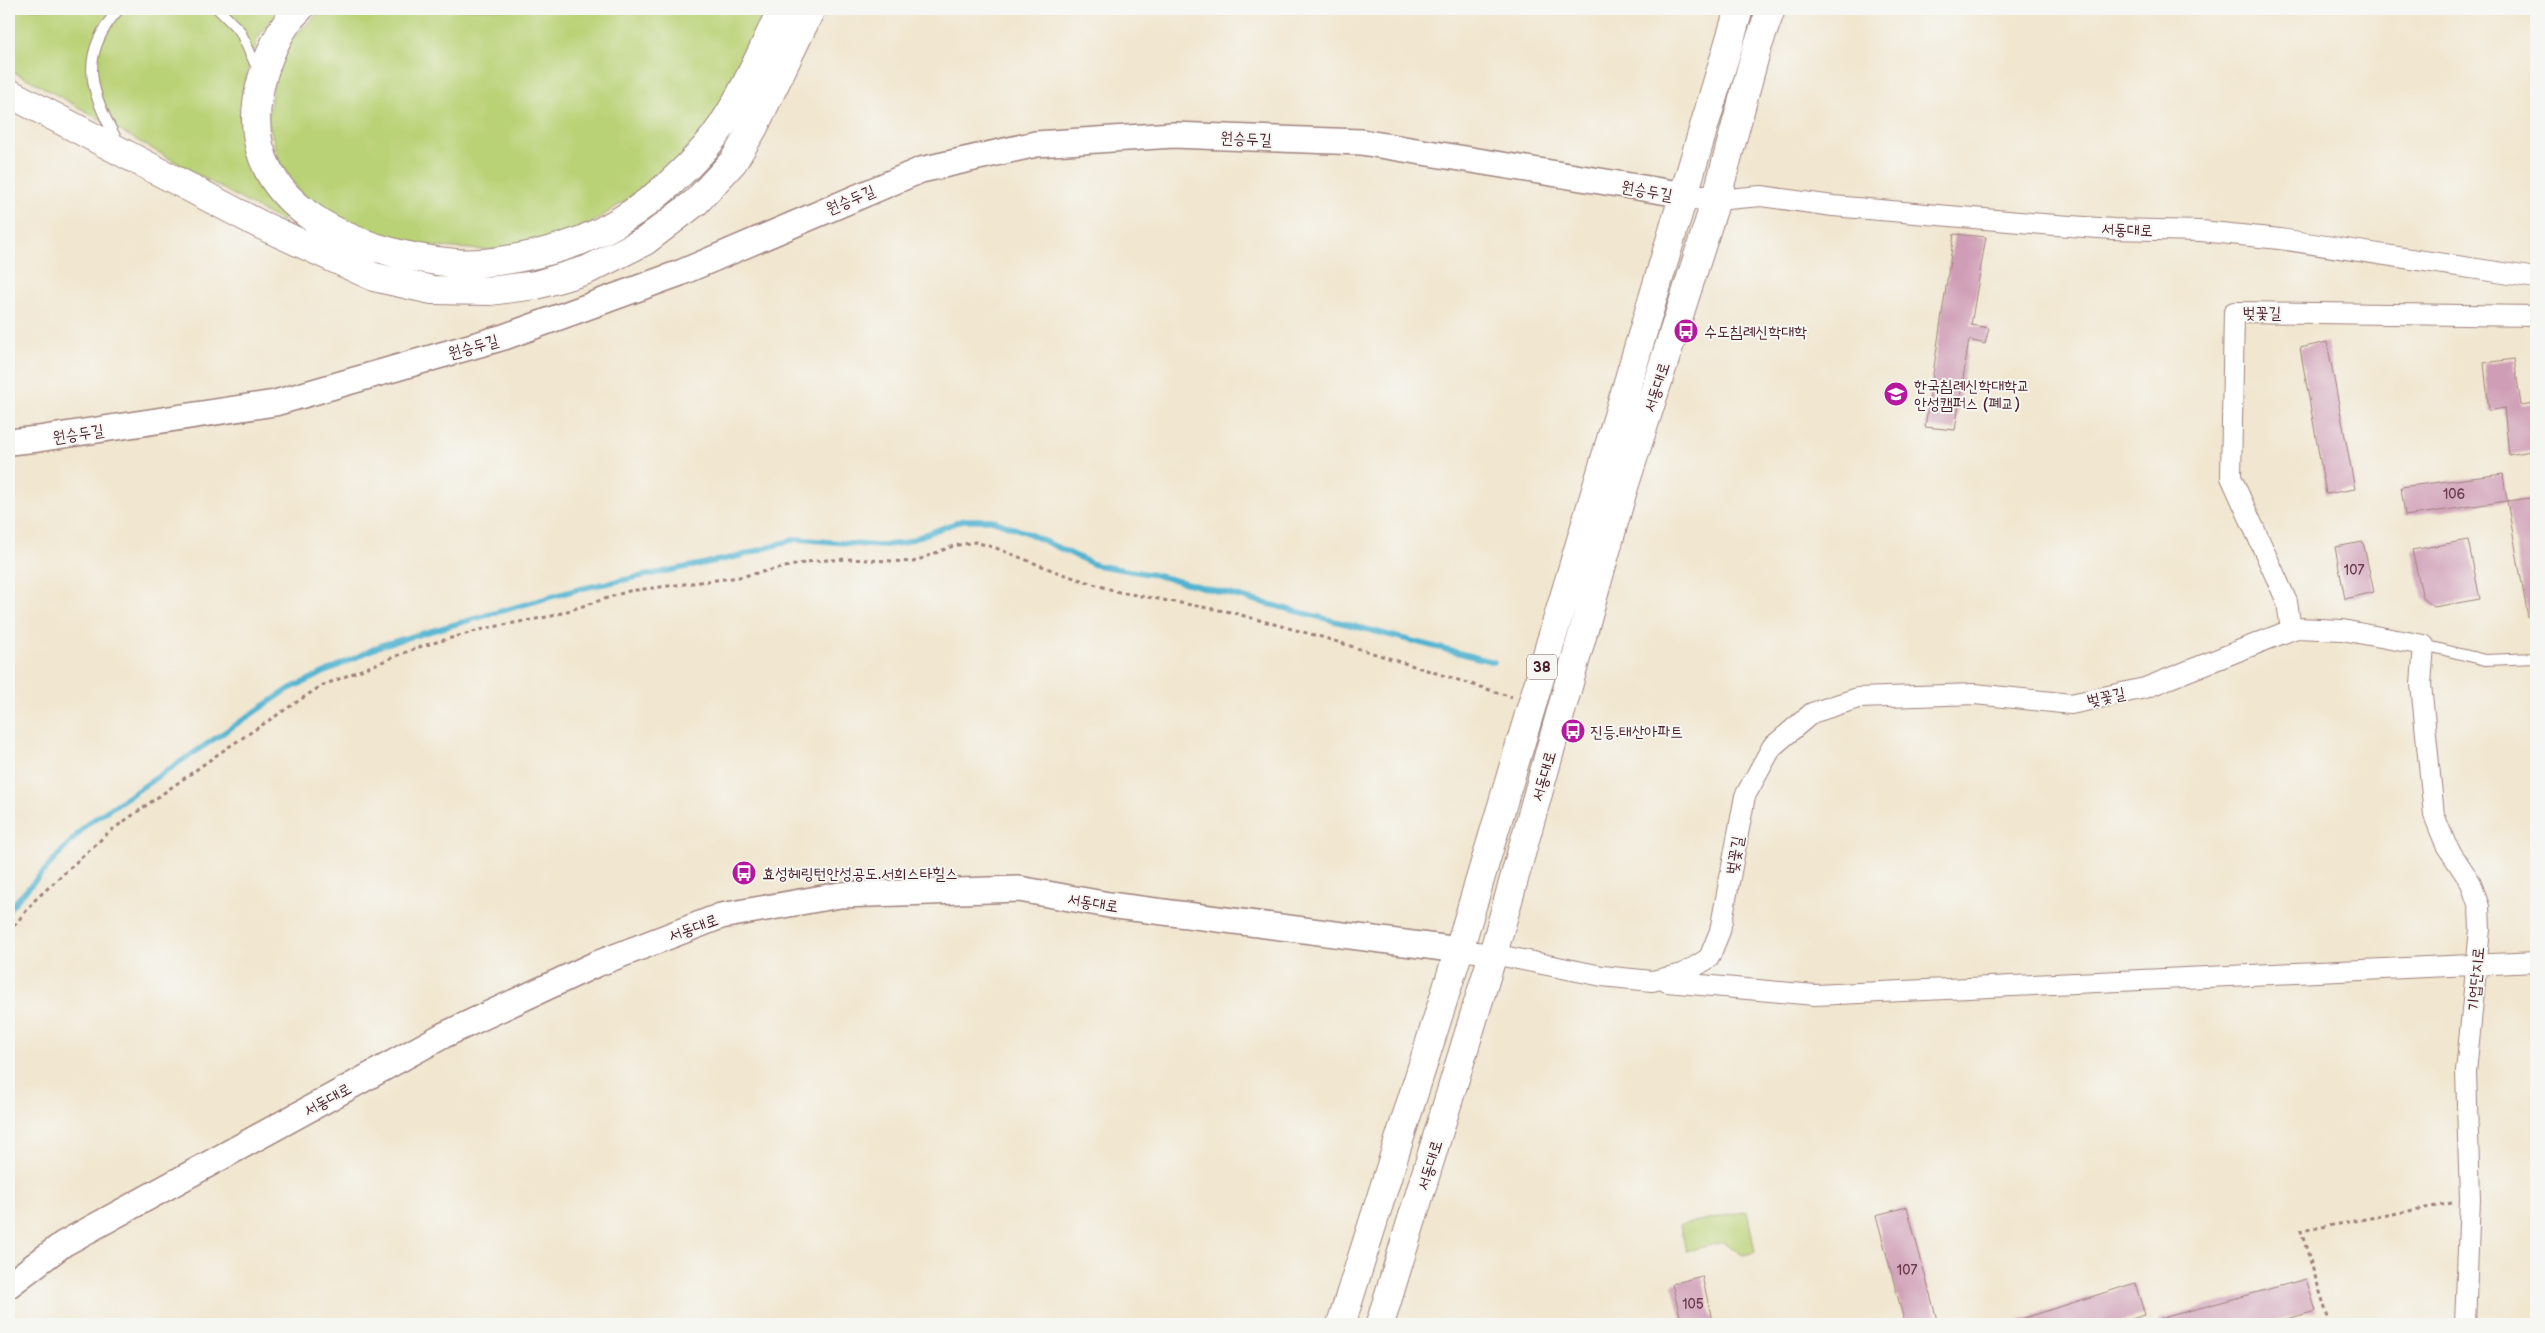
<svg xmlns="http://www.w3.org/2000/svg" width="2545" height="1333" viewBox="0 0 2545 1333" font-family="'Balsamiq Sans','Poor Story',sans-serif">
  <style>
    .green { fill: #bad276; stroke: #827850 }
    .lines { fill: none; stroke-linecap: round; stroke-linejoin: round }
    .stream { stroke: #51b3d0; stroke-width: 5.5 }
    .building { fill: #cf9db5 }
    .service-casing { stroke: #9e827d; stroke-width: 12 }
    .minor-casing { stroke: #9e827d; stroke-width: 22 }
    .tertiary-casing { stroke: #9e827d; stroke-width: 28 }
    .primary-casing { stroke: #9e827d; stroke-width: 30 }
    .motorway-casing { stroke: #9e827d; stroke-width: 30 }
    .path { stroke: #9e827d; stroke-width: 3; stroke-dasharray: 4 4; stroke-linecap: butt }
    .service { stroke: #fff; stroke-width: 10 }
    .minor { stroke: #fff; stroke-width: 20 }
    .tertiary { stroke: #fff; stroke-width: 25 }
    .primary { stroke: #fff; stroke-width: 28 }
    .motorway { stroke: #fff; stroke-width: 28 }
    .labels { text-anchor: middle; stroke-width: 4; stroke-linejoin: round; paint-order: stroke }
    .number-label { font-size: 14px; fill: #6b3e4e }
    .shield { fill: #f6f6f2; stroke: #7e6067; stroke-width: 1 }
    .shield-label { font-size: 15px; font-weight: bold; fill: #4a1f2b }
    .street-label { font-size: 16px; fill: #4a1f2b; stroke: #f6f6f2 }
    .poi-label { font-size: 16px; fill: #4a1f2b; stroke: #f6f6f2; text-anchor: start }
  </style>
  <rect width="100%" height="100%" fill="#f6f6f2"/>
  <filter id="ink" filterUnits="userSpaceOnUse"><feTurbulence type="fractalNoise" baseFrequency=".02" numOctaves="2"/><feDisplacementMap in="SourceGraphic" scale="10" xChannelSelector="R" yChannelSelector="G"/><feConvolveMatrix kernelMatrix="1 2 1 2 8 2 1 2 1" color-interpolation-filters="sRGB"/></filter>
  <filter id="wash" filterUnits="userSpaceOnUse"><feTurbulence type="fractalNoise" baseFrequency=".0096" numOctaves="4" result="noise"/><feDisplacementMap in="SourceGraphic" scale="20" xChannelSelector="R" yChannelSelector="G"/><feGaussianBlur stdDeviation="1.12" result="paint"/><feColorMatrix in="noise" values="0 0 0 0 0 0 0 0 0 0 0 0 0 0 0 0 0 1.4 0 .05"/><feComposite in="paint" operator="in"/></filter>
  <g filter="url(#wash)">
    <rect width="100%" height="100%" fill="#f1e6cf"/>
    <path class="green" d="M9 9H280L258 37 247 73 240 120 258 177 285 216 282 222 32 81 9 70Z
      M323 9H766L742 61 705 131 665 174 592 223 545 244 486 250 407 245 338 220 300 193 279 160 268 120 274 80 290 40Z
      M1747 1211 1755 1252 1743 1255 1723 1242 1686 1251 1680 1225Z"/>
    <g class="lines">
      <path class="stream" d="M9 909 87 824 289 689 382 645 579 589 740 556 796 539 879 546 903 543 963 520H991L1025 532 1095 565 1155 575 1494 662"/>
    </g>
    <g id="blocks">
      <path class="building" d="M1954 234 1986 237 1971 325 1989 328 1985 344 1969 340 1955 430 1925 427Z
        M2327 342 2355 489 2326 494 2300 348Z
        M2514 359 2521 405 2534 403 2536 450 2509 455 2504 408 2489 411 2484 363Z
        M2503 474 2507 501 2405 516 2401 487Z
        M2536 497V616L2528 617 2507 501Z
        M2468 540 2480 599 2434 607 2423 598 2412 550Z
        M2363 542 2374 592 2345 599 2335 547Z
        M1907 1207 1938 1324H1905L1876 1215Z
        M1702 1276 1713 1324H1682L1672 1284Z
        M2306 1279 2316 1311 2268 1324H2160L2159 1319Z
        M2135 1283 2145 1315 2114 1324H2016L2015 1321Z"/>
    </g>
  </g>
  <g filter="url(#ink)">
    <use href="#blocks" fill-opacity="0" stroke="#9e827d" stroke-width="1"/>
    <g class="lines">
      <defs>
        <path id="service" d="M119 9C76 57 91 93 119 144
          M218 9 240 31 258 70
          M2424 645 2485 660 2536 658"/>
        <path id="minor" d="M1716 200 1761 196 1833 206 2042 224 2113 229 2201 231 2280 239 2536 278
          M2291 630 2297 628 2342 630 2424 645 2421 684 2434 815 2446 845 2471 883 2479 907 2480 929 2466 1072 2470 1199 2465 1324
          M1459 950 1493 954 1602 976 1652 981 1683 974 1709 958 1720 931 1745 796 1772 747 1812 713 1858 698 1975 694 2071 704 2145 688 2291 630 2287 602 2231 477 2234 312 2536 316
          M1667 982 1815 995 2536 962"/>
        <path id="tertiary" d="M9 442 38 439 275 403 504 337 680 273 921 170 1036 144 1173 135 1361 142 1716 200
          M9 1285 63 1244 444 1035 594 965 721 916 840 895 1019 889 1109 905 1459 950"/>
        <path id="primary" d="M1341 1324 1459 950 1739 9
          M1380 1324 1493 954 1623 490 1716 200 1756 51 1771 9"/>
        <path id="motorway" d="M299 9C281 25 268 56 262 79 227 203 354 254 455 263 485 266 533 256 562 247 619 230 666 192 705 148 737 112 761 52 782 9
          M9 93 259 224 374 277 432 290 490 291 536 285 587 270 645 241 696 202 733 162 754 127 811 9"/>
      </defs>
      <use href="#service" class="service-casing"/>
      <use href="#minor" class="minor-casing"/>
      <use href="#tertiary" class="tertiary-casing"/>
      <use href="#primary" class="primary-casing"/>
      <use href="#motorway" class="motorway-casing"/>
      <path class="path" d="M9 932 35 900 109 832 221 752 321 686 419 647 487 628 552 616 629 591 739 577 813 561 847 559 913 562 953 546 975 542 996 548 1062 574 1119 592 1230 612 1325 638 1512 697
        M2326 1324 2329 1321 2301 1231 2452 1203"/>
      <use href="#service" class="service"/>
      <use href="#minor" class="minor"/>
      <use href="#tertiary" class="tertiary"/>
      <use href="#primary" class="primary"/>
      <use href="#motorway" class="motorway"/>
    </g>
  </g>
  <defs>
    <symbol id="bus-disc" viewBox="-11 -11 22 22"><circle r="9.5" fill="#b5179e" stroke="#f6f6f2"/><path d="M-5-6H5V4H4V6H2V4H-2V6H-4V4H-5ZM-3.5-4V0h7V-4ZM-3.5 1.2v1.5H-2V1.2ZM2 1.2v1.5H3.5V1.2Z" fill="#fff"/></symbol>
    <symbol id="university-disc" viewBox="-11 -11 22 22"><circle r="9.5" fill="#b5179e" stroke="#f6f6f2"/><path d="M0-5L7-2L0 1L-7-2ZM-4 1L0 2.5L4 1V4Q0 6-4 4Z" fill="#fff"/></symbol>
  </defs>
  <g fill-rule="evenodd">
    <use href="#bus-disc" x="1672" y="317" width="28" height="28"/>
    <use href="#university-disc" x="1882" y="380" width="28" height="28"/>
    <use href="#bus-disc" x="1559" y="717" width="28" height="28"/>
    <use href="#bus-disc" x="730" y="859" width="28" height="28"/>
  </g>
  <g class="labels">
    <g class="number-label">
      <text x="2454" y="499">106</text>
      <text x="2354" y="575">107</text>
      <text x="1907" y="1275">107</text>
      <text x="1693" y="1309">105</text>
    </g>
    <rect class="shield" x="1527" y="654.5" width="30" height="25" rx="4"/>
    <g class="shield-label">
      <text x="1542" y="672">38</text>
    </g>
    <g class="street-label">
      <text transform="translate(1246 138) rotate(2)" y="6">원승두길</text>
      <text transform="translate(1647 190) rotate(10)" y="6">원승두길</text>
      <text transform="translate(850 199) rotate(-23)" y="6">원승두길</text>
      <text transform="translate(2127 229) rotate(2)" y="6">서동대로</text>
      <text transform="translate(2262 312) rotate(1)" y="6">벚꽃길</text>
      <text transform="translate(473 346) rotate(-16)" y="6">원승두길</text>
      <text transform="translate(1656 387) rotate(-72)" y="6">서동대로</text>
      <text transform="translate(78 433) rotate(-9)" y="6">원승두길</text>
      <text transform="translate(2106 696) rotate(-12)" y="6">벚꽃길</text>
      <text transform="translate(1543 776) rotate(-74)" y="6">서동대로</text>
      <text transform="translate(1734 855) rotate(-80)" y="6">벚꽃길</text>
      <text transform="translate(1093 902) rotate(9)" y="6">서동대로</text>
      <text transform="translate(693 927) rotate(-20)" y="6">서동대로</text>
      <text transform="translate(2475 979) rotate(-85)" y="6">기업단지로</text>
      <text transform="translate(327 1099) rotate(-29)" y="6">서동대로</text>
      <text transform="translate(1429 1165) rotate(-73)" y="6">서동대로</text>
    </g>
    <g class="poi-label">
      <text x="1704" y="337">수도침례신학대학</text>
      <text x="1914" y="391">한국침례신학대학교<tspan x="1914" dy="18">안성캠퍼스 (폐교)</tspan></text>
      <text x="1590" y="737">진등.태산아파트</text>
      <text x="762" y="879">효성헤링턴안성공도.서희스타힐스</text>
    </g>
  </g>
  <rect width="2545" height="1333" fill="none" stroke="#f6f6f2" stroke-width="30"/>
</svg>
